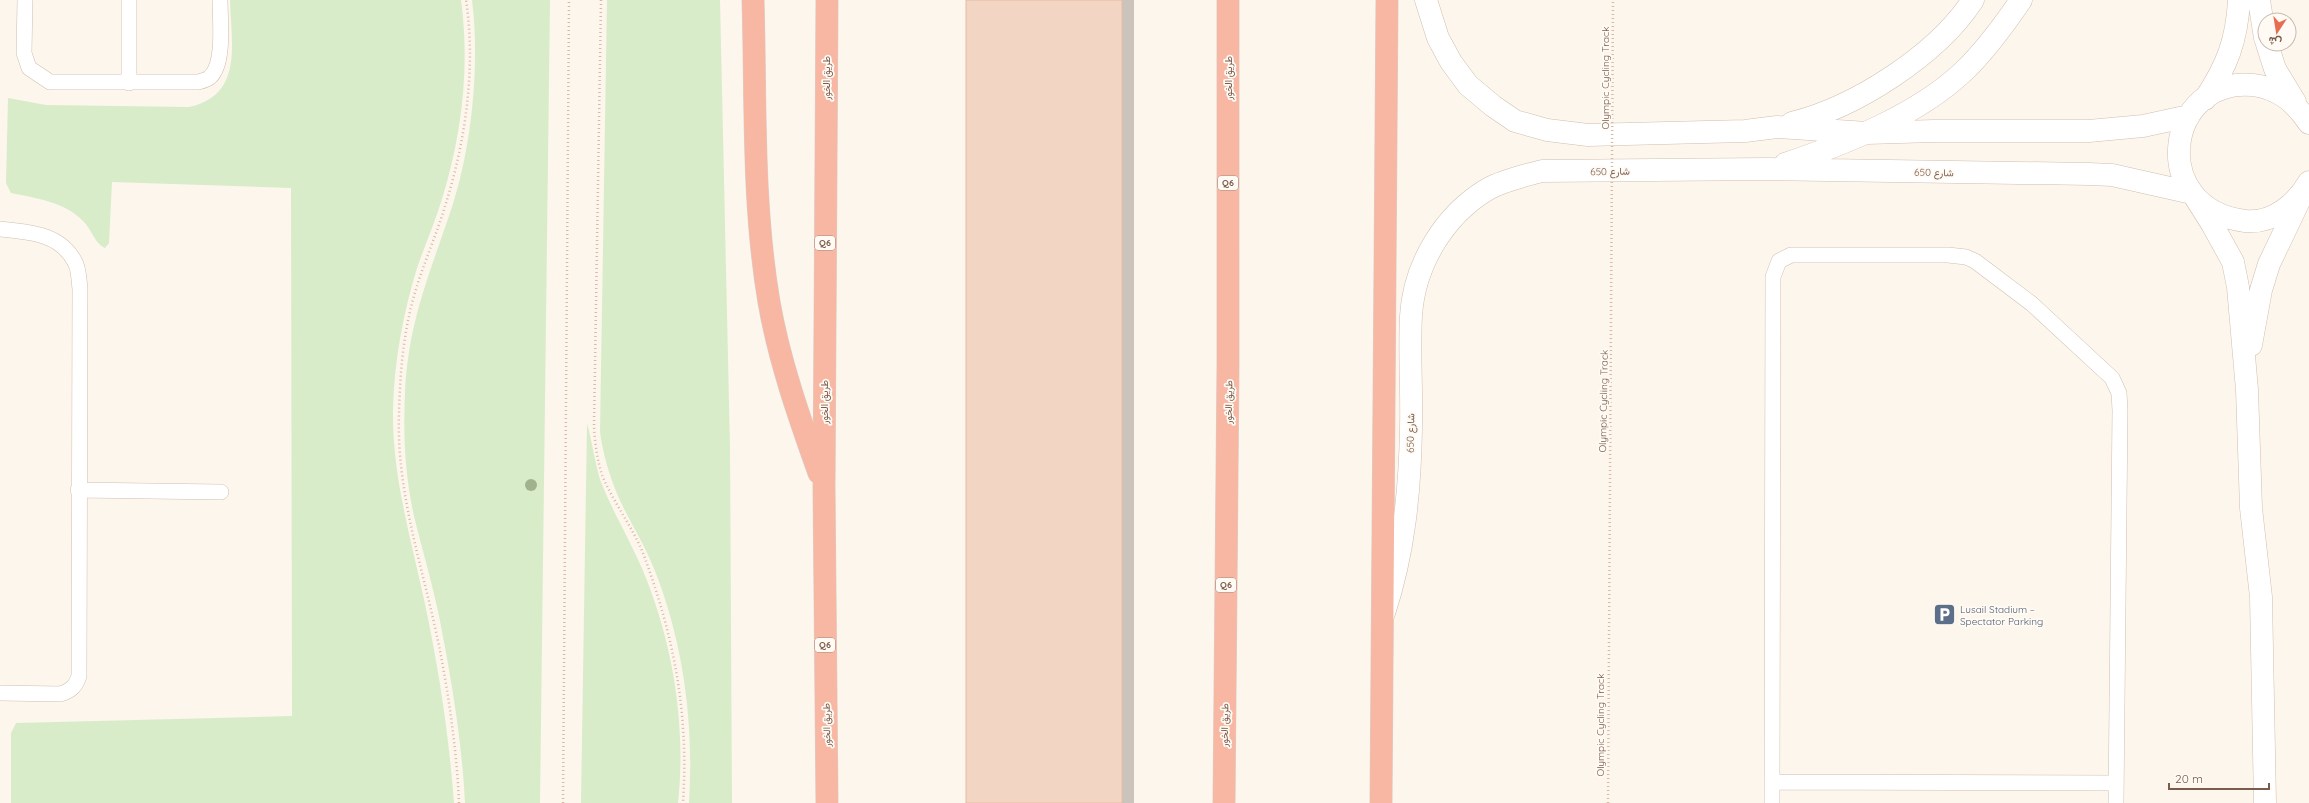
<svg xmlns="http://www.w3.org/2000/svg" width="2309" height="803" viewBox="0 0 2309 803" font-family="Quicksand,Vazirmatn,sans-serif">
  <style>
    .green { fill: #d8ecc9 }
    .shadow { fill: #0003 }
    .building { fill: #f3d5c3; stroke: #e6bba3 }
    .lines { fill: none; stroke-linecap: round; stroke-linejoin: round }
    .service-casing { stroke: #d1beb0; stroke-width: 16 }
    .minor-casing { stroke: #d1beb0; stroke-width: 23 }
    .motorway-casing { stroke: #dad1cd; stroke-width: 23 }
    .path { stroke: #d9b8a5; stroke-width: 2.5; stroke-dasharray: 1 3; stroke-linecap: butt }
    .service { stroke: #fff; stroke-width: 15 }
    .minor { stroke: #fff; stroke-width: 22 }
    .motorway { stroke: #f7b7a3; stroke-width: 22 }
    .path-bridge { stroke: #d9b8a5; stroke-width: 2.5; stroke-dasharray: 1 3; stroke-linecap: butt }
    .tree { fill: #a0b28e }
    .labels { text-anchor: middle; stroke-width: 3.5; stroke-linejoin: round; paint-order: stroke }
    .shield { fill: #fffaf3; stroke: #a28b7f; stroke-width: 1 }
    .shield-label { font-size: 9px; font-weight: bold; fill: #7a5c4d }
    .street-label { font-size: 10px; fill: #7a5c4d; stroke: #fffaf3 }
    .service-label { font-size: 10px; fill: #4e5e75; stroke: #fffaf3; text-anchor: start }
  </style>
  <rect width="100%" height="100%" fill="#fdf6ec"/>
  <path class="green" d="M230 0H461C470 67 462 134 442 199 435 222 425 245 417 268 403 314 394 362 393 410 392 476 411 539 425 604 439 670 449 736 454 803H11V733L16 723 292 716 291 188 112 182 109 243 105 248C95 244 91 228 83 221 65 202 35 198 11 193L6 183 8 98 46 105 189 107C244 95 231 43 230 0Z
    M472 0H550L540 803H465C462 741 451 677 439 616 432 582 422 549 414 516 405 476 403 435 405 393 408 322 430 273 452 207 472 146 480 64 472 0Z
    M607 0H720L730 448 732 803H689C694 725 684 645 655 571 645 545 629 521 618 496 609 475 603 454 600 432Z
    M587 424C589 427 597 472 601 482 614 515 633 545 646 578 674 649 686 727 678 803H581Z"/>
  <path class="shadow" d="M967 0H1134V803H967Z"/>
  <path class="building" d="M966 0H1122V803H966Z"/>
  <g class="lines">
    <defs>
      <path id="service" d="M25 0 24 53 29 68 50 82H198C202 81 207 80 210 77 225 64 220 20 220 0
        M129 0V83
        M0 229C29 232 60 233 75 262 79 269 79 281 80 289L79 676C76 686 71 691 60 694L0 693
        M78 490 221 492
        M1772 782 2116 783
        M1772 803 1773 277 1779 261 1791 255H1948L1966 257 1975 261 2032 304 2112 378 2119 393 2120 410 2116 803"/>
      <path id="minor" d="M1426 0 1438 38 1451 62 1468 85 1493 106 1515 121 1547 130 1588 135 1745 131 1777 127 1867 133 1934 131H2089L2143 126 2189 116
        M2259 0 2265 38
        M2267 44 2275 69 2295 102
        M2205 99C2227 66 2237 40 2239 0
        M1792 123C1856 107 1937 55 1973 0
        M2309 123C2295 102 2278 88 2253 85 2165 77 2147 209 2245 221 2273 224 2297 203 2309 182
        M1785 164C1844 144 1918 115 1964 71 1986 50 2004 25 2021 0
        M2195 197 2212 224 2233 262 2238 287 2247 390 2251 508 2261 597 2265 803
        M2251 345 2261 290 2269 264 2300 199
        M1384 613C1404 553 1410 491 1411 428 1412 391 1409 353 1411 316 1414 265 1444 215 1488 189 1504 180 1524 176 1542 171L1767 169 2089 174 2112 175 2192 193"/>
      <path id="motorway" d="M753 0C756 100 752 202 769 302 779 360 799 417 819 473
        M827 0 824 487 827 803
        M1224 803 1228 366V0
        M1381 803 1387 0"/>
    </defs>
    <use href="#service" class="service-casing"/>
    <use href="#minor" class="minor-casing"/>
    <use href="#motorway" class="motorway-casing"/>
    <path class="path" d="M601 0 594 427C595 443 597 459 602 475 613 502 632 526 643 553 674 636 689 714 683 803
      M459 803C457 755 450 704 441 656 426 576 396 497 399 414 400 375 403 334 414 296 423 264 437 234 446 203 466 139 476 66 466 0
      M563 803 569 0"/>
    <use href="#service" class="service"/>
    <use href="#minor" class="minor"/>
    <use href="#motorway" class="motorway"/>
    <path class="path-bridge" d="M1608 803 1613 0"/>
  </g>
  <circle class="tree" cx="531" cy="485" r="6"/>
  <defs>
    <symbol id="parking-square" viewBox="-11 -11 22 22"><rect x="-9" y="-9" width="18" height="18" rx="4" fill="#5c6f8a" stroke="#fffaf3"/><path d="M-3.5-5.5H1a3.5 3.5 0 0 1 0 7H-1V5.5H-3.5ZM-1-3.4V-.6H.8a1.4 1.4 0 0 0 0-2.8Z" fill="#fff"/></symbol>
  </defs>
  <g fill-rule="evenodd">
    <use href="#parking-square" x="1932" y="602" width="25" height="25"/>
  </g>
  <g class="labels">
    <g class="shield">
      <rect x="1218" y="176" width="20" height="14" rx="3"/>
      <rect x="815" y="236" width="20" height="14" rx="3"/>
      <rect x="1216" y="578" width="20" height="14" rx="3"/>
      <rect x="815" y="638" width="20" height="14" rx="3"/>
    </g>
    <g class="shield-label">
      <text x="1228" y="186">Q6</text>
      <text x="825" y="246">Q6</text>
      <text x="1226" y="588">Q6</text>
      <text x="825" y="648">Q6</text>
    </g>
    <g class="street-label">
      <text transform="translate(826 78) rotate(-90)" y="4">طريق الخور</text>
      <text transform="translate(1228 78) rotate(-90)" y="4">طريق الخور</text>
      <text transform="translate(1605 78) rotate(-90)" y="4">Olympic Cycling Track</text>
      <text transform="translate(1610 171) rotate(-1)" y="4">شارع 650</text>
      <text transform="translate(1934 172) rotate(1)" y="4">شارع 650</text>
      <text transform="translate(1603 401) rotate(-89)" y="4">Olympic Cycling Track</text>
      <text transform="translate(824 402) rotate(-90)" y="4">طريق الخور</text>
      <text transform="translate(1228 402) rotate(-89)" y="4">طريق الخور</text>
      <text transform="translate(1410 433) rotate(-89)" y="4">شارع 650</text>
      <text transform="translate(826 725) rotate(-91)" y="4">طريق الخور</text>
      <text transform="translate(1224 725) rotate(-89)" y="4">طريق الخور</text>
      <text transform="translate(1600 725) rotate(-90)" y="4">Olympic Cycling Track</text>
    </g>
    <g class="service-label">
      <text x="1960" y="613">Lusail Stadium –<tspan x="1960" dy="12">Spectator Parking</tspan></text>
    </g>
  </g>
  <g transform="translate(2277 32) rotate(192)"><circle r="19" fill="#fffaf3" stroke="#cabbb1"/>
  <path d="M0-3L7 15L0 10L-7 15Z" fill="#e76f51"/>
  <text y="-6" font-size="11" font-weight="bold" text-anchor="middle" fill="#7a5c4d">ش</text>
  </g>
  <path d="M2169 783v6h100v-6" fill="none" stroke="#7a5c4d" stroke-width="2"/>
  <text x="2175" y="783" font-size="12" fill="#7a5c4d" stroke="#fffaf3" stroke-width="3" paint-order="stroke">20 m</text>
</svg>
